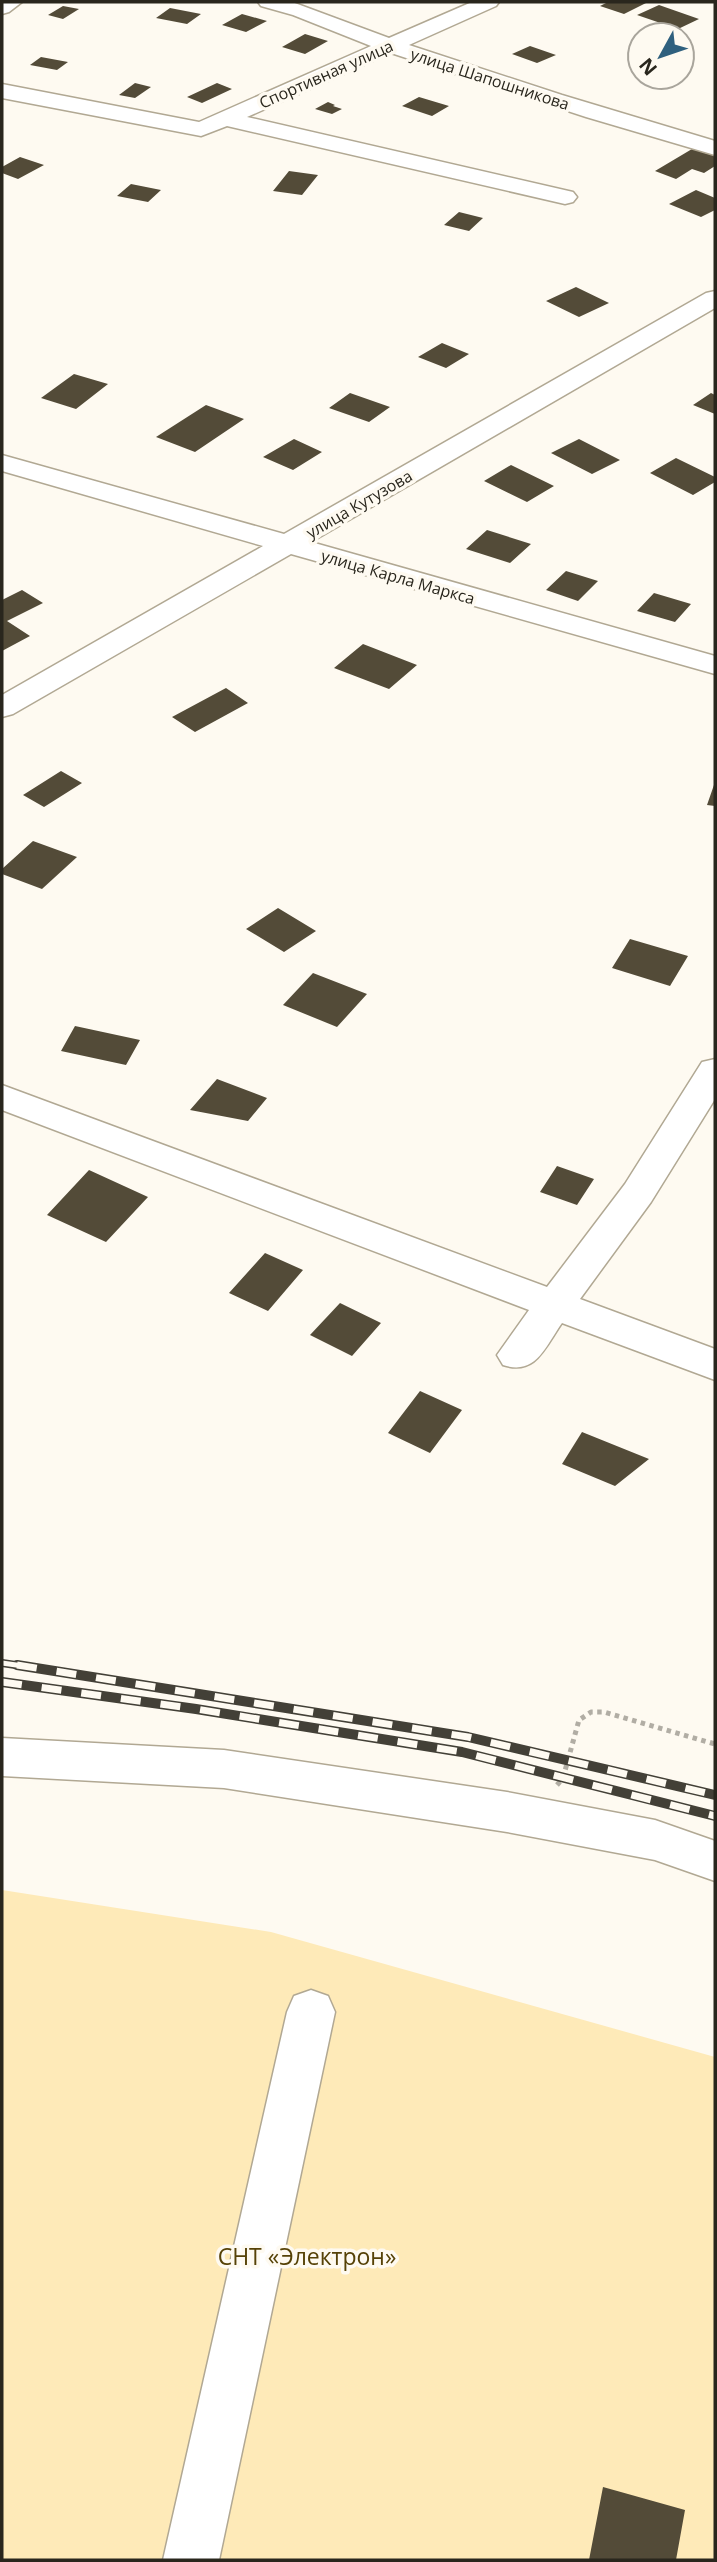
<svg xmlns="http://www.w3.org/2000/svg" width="717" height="2562" viewBox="0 0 717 2562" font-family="'Open Sans',sans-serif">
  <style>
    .green { fill: #feeab8 }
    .building { fill: #534b38 }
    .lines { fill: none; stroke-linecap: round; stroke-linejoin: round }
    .minor-casing { stroke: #b1a893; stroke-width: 3 }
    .path { stroke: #b1ada4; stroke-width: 5; stroke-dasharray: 4.5 4.5; stroke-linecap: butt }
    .minor { fill: #fff; fill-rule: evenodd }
    .rail-far1-casing { stroke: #434037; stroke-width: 8 }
    .rail-casing { stroke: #434037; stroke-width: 10 }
    .rail-far1 { stroke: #fefaf1; stroke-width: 5; stroke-dasharray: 16; stroke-linecap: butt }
    .rail { stroke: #fefaf1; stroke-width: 7; stroke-dasharray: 20; stroke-linecap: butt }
    .labels { text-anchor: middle; stroke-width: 7; stroke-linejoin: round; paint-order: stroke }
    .far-street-label { font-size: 16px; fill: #29261d; stroke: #fefaf1 }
    .near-park-label { font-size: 23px; fill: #564207; stroke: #fefaf1 }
  </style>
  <rect width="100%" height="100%" fill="#fefaf1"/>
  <path class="green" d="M2 1890 271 1932 715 2057V2560H2Z"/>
  <path class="building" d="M608 2H648L624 14 600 6Z
    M659 5 699 19 678 29 637 15Z
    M63 6 79 9 63 19 48 15Z
    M170 8 201 14 187 24 156 18Z
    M242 14 267 21 246 32 222 25Z
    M305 34 328 41 305 54 282 47Z
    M530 46 556 55 537 63 512 54Z
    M41 57 68 62 57 70 30 65Z
    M135 83 151 87 135 98 119 95Z
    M217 83 232 89 202 103 187 97Z
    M419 97 449 106 432 116 402 106Z
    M328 102 335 105 333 106 342 109 332 114 315 109Z
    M692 149 715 156V166L704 173 692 169 676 179 655 171Z
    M20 157 44 165 18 179 2 173V167Z
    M289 171 318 175 302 195 273 191Z
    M131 184 161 190 148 202 117 196Z
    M696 190 715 198V210L701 217 669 204Z
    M459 212 483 218 469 231 444 225Z
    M576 287 609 303 579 317 546 301Z
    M442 343 469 354 446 368 418 357Z
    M74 374 108 384 76 409 41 398Z
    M350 393 390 407 369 422 329 408Z
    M711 393 715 395V414L693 405Z
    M206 405 244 419 195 452 156 437Z
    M294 439 322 452 293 470 263 457Z
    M579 439 620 460 592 474 551 453Z
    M676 458 715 477V482L693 495 650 473Z
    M511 465 554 486 527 502 484 481Z
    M487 530 531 544 510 563 466 549Z
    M566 571 598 581 578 601 546 590Z
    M22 590 43 603 7 621 30 636 2 651V600Z
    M654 593 691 604 675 622 637 611Z
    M363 644 417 665 389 689 334 668Z
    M226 688 248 703 195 732 172 717Z
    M61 771 82 783 44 807 23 795Z
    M715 782V806L707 805Z
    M33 841 77 857 42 889 2 874V869Z
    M278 908 316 931 284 952 246 929Z
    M630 939 688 956 670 986 612 968Z
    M313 973 367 994 337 1027 283 1005Z
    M75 1026 140 1040 126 1065 61 1051Z
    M217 1079 267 1098 248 1121 190 1110Z
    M557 1166 594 1179 577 1205 540 1192Z
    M89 1170 148 1197 106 1242 47 1215Z
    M265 1253 303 1270 268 1311 229 1293Z
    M340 1303 381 1323 352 1356 310 1335Z
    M420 1391 462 1410 430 1453 388 1433Z
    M582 1432 649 1459 615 1486 562 1464Z
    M603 2487 685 2510 676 2560H589Z"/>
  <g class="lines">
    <defs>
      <path id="minor" d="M2 2H22L9 12 2 14Z
        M258 2H292L389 38 472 2H499L496 6 409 45 562 95 715 141V155L586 117 391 53 247 117 573 192 577 197 573 202 565 204 227 126 201 136 2 98V84L199 122 371 46 293 15 261 6Z
        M715 291V308L311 542 715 656V674L291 554 13 714 2 717V695L263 546 2 471V455L284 534 706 293Z
        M715 1059V1099L651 1202 580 1299 715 1349V1380L562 1323C545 1347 536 1376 503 1365L497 1355 529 1310 2 1110V1085L547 1287 625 1184 702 1062Z
        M2 1738 224 1750 507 1792 655 1820 715 1841V1881L655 1860 507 1832 224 1788 2 1776Z
        M311 1990 328 1996 335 2012 219 2560H163L287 2012 294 1996Z"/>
    </defs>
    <use href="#minor" class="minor-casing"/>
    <path class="path" d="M557 1785 563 1778 579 1720 591 1712H604L715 1744"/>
    <use href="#minor" class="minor"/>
    <defs>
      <path id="rail-far1" d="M2 1663 29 1667"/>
      <path id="rail" d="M17 1665 468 1737 715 1795
        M2 1682 196 1709 462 1752 715 1816"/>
    </defs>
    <use href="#rail-far1" class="rail-far1-casing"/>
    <use href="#rail" class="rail-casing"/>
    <use href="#rail-far1" class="rail-far1"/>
    <use href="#rail" class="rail"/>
  </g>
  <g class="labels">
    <g class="far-street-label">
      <text transform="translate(326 74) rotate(-24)" y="6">Спортивная улица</text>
      <text transform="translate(490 79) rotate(18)" y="6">улица Шапошникова</text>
      <text transform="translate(359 504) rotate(-30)" y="6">улица Кутузова</text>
      <text transform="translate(398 577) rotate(16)" y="6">улица Карла Маркса</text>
    </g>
    <g class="near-park-label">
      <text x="307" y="2265">СНТ «Электрон»</text>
    </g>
  </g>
  <rect width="717" height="2562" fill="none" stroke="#29261d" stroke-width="7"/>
  <g transform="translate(661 56) rotate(230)"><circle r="33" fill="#fefaf1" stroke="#a9a59c" stroke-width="2"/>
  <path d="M0-5L12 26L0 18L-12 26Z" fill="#2f607e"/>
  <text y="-10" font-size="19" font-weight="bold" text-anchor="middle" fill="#29261d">N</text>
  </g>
</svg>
